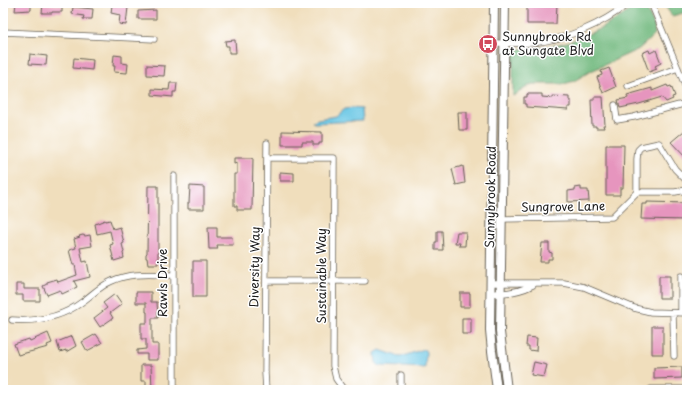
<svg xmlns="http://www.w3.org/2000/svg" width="690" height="393" viewBox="0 0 690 393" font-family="'Playpen Sans',sans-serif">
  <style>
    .forest { fill: #72b97f; stroke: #476a4e }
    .water { fill: #65c5e4; stroke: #407080 }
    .building { fill: #e695be }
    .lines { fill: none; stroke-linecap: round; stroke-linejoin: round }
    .minor-casing { stroke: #666054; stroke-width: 7 }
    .secondary-casing { stroke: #666054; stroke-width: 10 }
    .minor { stroke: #fff; stroke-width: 5.5 }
    .secondary { stroke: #fff; stroke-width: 8 }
    .labels { text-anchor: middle; stroke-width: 3; stroke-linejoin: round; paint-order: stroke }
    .poi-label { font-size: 12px; fill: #1c1c1c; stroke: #fff; text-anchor: start }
    .street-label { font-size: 12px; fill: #1c1c1c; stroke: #fff }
  </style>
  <rect width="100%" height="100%" fill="#fff"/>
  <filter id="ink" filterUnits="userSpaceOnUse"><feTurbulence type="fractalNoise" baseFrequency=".025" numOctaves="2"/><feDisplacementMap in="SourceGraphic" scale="8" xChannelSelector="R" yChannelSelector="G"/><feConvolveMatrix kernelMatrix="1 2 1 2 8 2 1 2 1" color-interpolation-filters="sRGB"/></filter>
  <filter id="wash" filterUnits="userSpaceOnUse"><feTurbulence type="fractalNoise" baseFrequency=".012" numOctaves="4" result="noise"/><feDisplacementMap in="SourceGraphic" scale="16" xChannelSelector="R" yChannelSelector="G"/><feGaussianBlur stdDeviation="0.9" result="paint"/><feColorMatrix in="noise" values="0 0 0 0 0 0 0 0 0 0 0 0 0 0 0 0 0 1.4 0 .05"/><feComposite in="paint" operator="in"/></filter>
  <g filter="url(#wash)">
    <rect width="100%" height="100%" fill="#f0debc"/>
    <path class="forest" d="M640 3 645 6 654 25 655 34 639 49 589 72 574 81 564 84H532L513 96V54L519 49 550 46 571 41 598 30 622 16Z
      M663 3H687V12L672 16Z"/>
    <path class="water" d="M353 108 362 109 363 121 314 123 313 121 318 119 336 116 344 109Z
      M424 349 426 352 425 368 380 366 376 363 375 353 380 350 400 357Z"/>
    <g id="blocks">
      <path class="building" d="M16 3H31V10L15 11Z
        M527 3H557L556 24H527Z
        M43 4 62 5V12H52V13H42Z
        M112 5 128 7 126 25 119 24 120 15 111 13Z
        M73 7 93 9 92 19H83L84 16 72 14Z
        M156 10V19H138V11Z
        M235 40 236 53H229V46H226L225 41Z
        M649 50 650 53 656 50 661 63 655 66 657 69 649 72 642 53Z
        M30 54 47 56 46 65 29 64Z
        M114 55 122 56V63L128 64 127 73 114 72 115 66H113Z
        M74 58 93 60 92 70 73 68Z
        M147 65 165 66 164 76 147 75Z
        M609 68 616 87 603 93 597 77 602 75 601 71Z
        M170 83H177L176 92H173V97L152 95V89L169 90Z
        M667 85 668 87 671 86 675 96 672 97 673 99 666 102 662 97 639 104 620 108 618 100 628 98 627 95 652 88V91Z
        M527 94H542V97L553 98V96L569 97V100H571V107H568V110L526 107V104H524V97H527Z
        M594 97H603L605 125H603L604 128H596V126H592L591 100H594Z
        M458 112H467V130H459Z
        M282 131 322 132V143H319V145H313V142H302V145H282Z
        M684 131 687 135V159L671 142Z
        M606 145H624L623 188H620V195H606Z
        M234 158H253L252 210H237V206H234V174H237V163L234 164Z
        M463 166 465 183 456 185 452 169Z
        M280 172 294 173V181H280Z
        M148 186H158V264H148L147 258H146V254L147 253Z
        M190 186 204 187V209H188V203H189Z
        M581 187V190H588L589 201 568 202V191L575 190V188Z
        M647 202 687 203V220L641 219 642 204H647Z
        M105 220V221L110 220 113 229 120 227 124 243 122 244 124 252 123 253 124 258 114 261 110 245 113 244 110 231 97 234 95 224Z
        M208 227H217V237H232L233 245H217L218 249H209Z
        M437 231H442L443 250H435V242H437Z
        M457 232H466L465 246H459L460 243H455Z
        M83 235 85 236 90 235 92 246 80 248 83 262 87 261 90 277 74 281 77 287 62 294 60 290 47 295 43 286 47 284V282L57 279 58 282 77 275 75 265H73L69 250 76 248 74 239 80 237 79 236Z
        M542 243H549V252L552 253V259H548V262H540Z
        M193 261H206V297H193Z
        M659 276H670V298H659Z
        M16 284H24V289H40V301H23V295H16Z
        M136 292H151V302H157L158 318H152V344H158V360H147V354H137V350L146 349V339H141V323H147V312H146V303H136Z
        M460 293H470V307H460Z
        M115 294 122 304 110 313 113 318 100 327 94 318 107 308 103 303Z
        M462 318H471V334H462Z
        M652 326H663V354H652Z
        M48 333 52 343 47 345 48 347 18 355 14 344 29 339 30 341Z
        M96 334 102 343 87 351 82 342Z
        M72 336 76 346 66 352V350L60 352 57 342Z
        M527 337 537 338 536 351 529 350V346H526Z
        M534 362 547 365 544 377 531 375Z
        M141 365H151L152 390H146V381H141Z
        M682 367V378L654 379V368Z"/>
    </g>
  </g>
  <g filter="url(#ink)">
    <use href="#blocks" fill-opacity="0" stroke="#666054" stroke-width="1"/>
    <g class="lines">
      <defs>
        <path id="minor" d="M651 3 687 90
          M3 32 154 39
          M494 43C506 43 518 44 531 43 566 40 601 25 629 3
          M628 86 678 68
          M615 105 617 120 634 117 687 103
          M267 158H334L333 366 336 379 344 390
          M174 176V390
          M637 192V159L638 150 641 147 659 143 675 169 687 181
          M502 219 612 217 637 192H675L687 190
          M681 276V313
          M266 281H365
          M491 283H564L584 287 634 308 651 312 687 313
          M491 293C507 294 519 292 533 285
          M673 314 674 356
          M12 320C38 322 61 318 82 302 92 295 100 286 112 281 131 272 153 275 173 275
          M651 389H687
          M266 390 265 373 267 143
          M401 390V375"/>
        <path id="secondary" d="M494 3 490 330 492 351 497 390
          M505 3 500 332 507 390"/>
      </defs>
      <use href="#minor" class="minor-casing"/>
      <use href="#secondary" class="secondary-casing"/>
      <use href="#minor" class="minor"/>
      <use href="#secondary" class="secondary"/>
    </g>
  </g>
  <defs>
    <symbol id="bus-disc" viewBox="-11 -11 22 22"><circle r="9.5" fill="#d1495b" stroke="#fff"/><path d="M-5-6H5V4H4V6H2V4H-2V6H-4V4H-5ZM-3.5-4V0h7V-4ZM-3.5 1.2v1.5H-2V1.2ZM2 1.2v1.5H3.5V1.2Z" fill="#fff"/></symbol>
  </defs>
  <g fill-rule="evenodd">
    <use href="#bus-disc" x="477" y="33" width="22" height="22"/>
  </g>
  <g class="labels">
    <g class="poi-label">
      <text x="502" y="41">Sunnybrook Rd<tspan x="502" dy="14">at Sungate Blvd</tspan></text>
    </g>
    <g class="street-label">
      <text transform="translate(491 197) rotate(-89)" y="4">Sunnybrook Road</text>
      <text transform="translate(563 207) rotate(-1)" y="4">Sungrove Lane</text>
      <text transform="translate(255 267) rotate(-89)" y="4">Diversity Way</text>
      <text transform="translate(322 276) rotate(-90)" y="4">Sustainable Way</text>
      <text transform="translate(163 283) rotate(-90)" y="4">Rawls Drive</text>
    </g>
  </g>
  <rect width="690" height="393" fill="none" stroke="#fff" stroke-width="16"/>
</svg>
